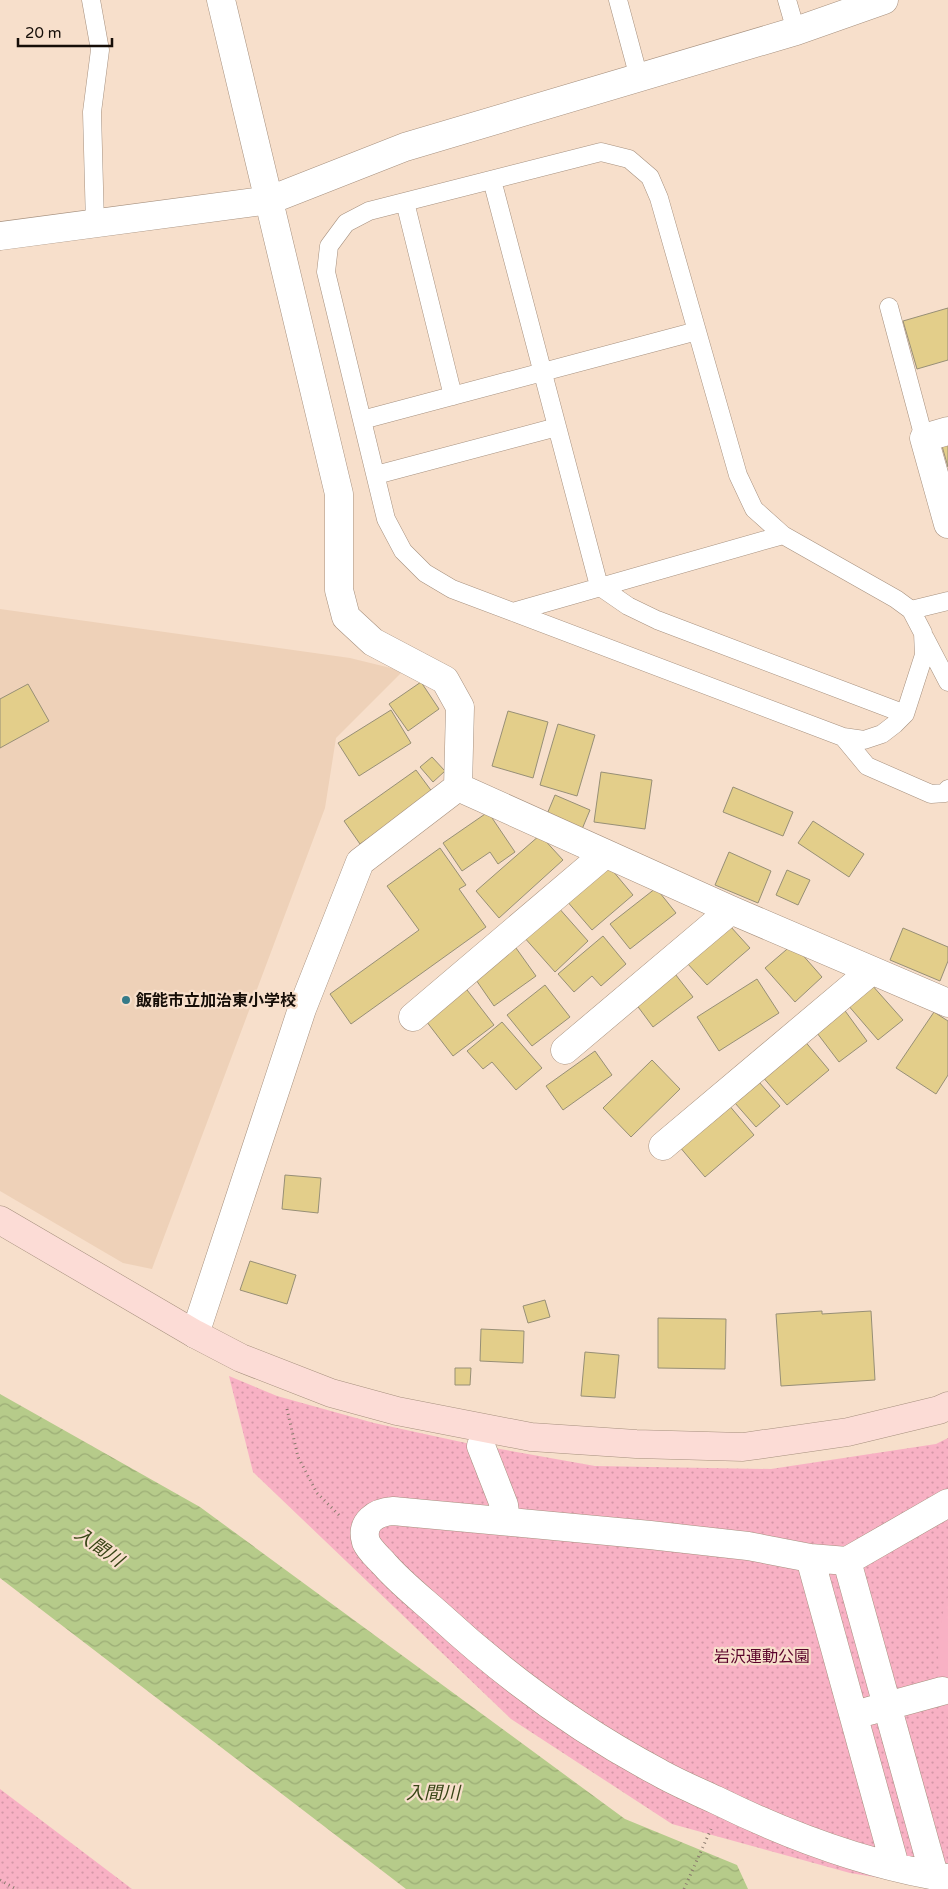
<svg xmlns="http://www.w3.org/2000/svg" width="948" height="1889" viewBox="0 0 948 1889" font-family="'Varela Round','Noto Sans JP',sans-serif">
  <style>
    .built { fill: #eed1b8 }
    .park { fill: url(#park-dots) }
    .pitch { fill: #f8b1c4 }
    .water { fill: url(#water-waves) }
    .building { fill: #e3ce8a; stroke: #978f76 }
    .lines { fill: none; stroke-linecap: round; stroke-linejoin: round }
    .lane-casing { stroke: #a6907e; stroke-width: 19 }
    .street-casing { stroke: #a6907e; stroke-width: 29 }
    .secondary-casing { stroke: #a6907e; stroke-width: 29 }
    .path { stroke: #8a7a6d; stroke-width: 3; stroke-dasharray: 1 4; stroke-linecap: butt }
    .lane { stroke: #fff; stroke-width: 18 }
    .street { stroke: #fff; stroke-width: 28 }
    .secondary { stroke: #fcdcd6; stroke-width: 28 }
    .poi-dot { fill: #357a88; stroke: #f7dfcb; stroke-width: 2 }
    .labels { text-anchor: middle; stroke-width: 4.5; stroke-linejoin: round; paint-order: stroke }
    .poi-label { font-size: 16px; font-weight: bold; fill: #160e08; stroke: #f7dfcb; text-anchor: start }
    .park-label { font-size: 16px; fill: #5b042b; stroke: #f7dfcb }
    .water-label { font-size: 18px; font-style: italic; fill: #374415; stroke: #f7dfcb }
  </style>
  <defs>
    <pattern id="park-dots" width="8" height="8" patternUnits="userSpaceOnUse" patternTransform="scale(1.25)"><rect width="8" height="8" fill="#f8b1c4"/><path d="M2 2h.1M6 6h.1" fill="none" stroke="#d497a7" stroke-width="1.8" stroke-linecap="round"/></pattern>
    <pattern id="water-waves" width="16" height="10" patternUnits="userSpaceOnUse" patternTransform="scale(1.25)"><rect width="16" height="10" fill="#b6cb8a"/><path d="M0 5q4-4 8 0t8 0" fill="none" stroke="#9cad76"/></pattern>
  </defs>
  <rect width="100%" height="100%" fill="#f7dfcb"/>
  <path class="built" d="M0 609 350 658 403 671 336 738 325 808 152 1269 123 1263 0 1191Z"/>
  <path class="park" d="M229 1376 277 1396 374 1423 466 1443 595 1466 771 1469 936 1444 948 1438V1889L850 1873 672 1824 511 1719 253 1472Z
    M0 1789 132 1889H0Z"/>
  <path class="pitch" d="M948 1597V1718C936 1681 934 1634 948 1597Z"/>
  <path class="water" d="M0 1394 200 1507 625 1819 737 1865 748 1889H406L0 1578Z"/>
  <path class="building" d="M948 308V360L917 369 903 321Z
    M948 445V467L942 446Z
    M421 682 439 709 408 731 389 704Z
    M28 684 49 721 0 748V699Z
    M391 710 411 743 359 776 338 743Z
    M508 711 548 722 533 778 492 766Z
    M558 724 595 735 577 796 540 785Z
    M432 757 445 771 433 782 420 767Z
    M416 770 433 793 360 844 344 821Z
    M601 772 652 780 645 829 594 822Z
    M733 787 793 812 783 836 723 812Z
    M555 795 590 810 580 834 545 819Z
    M488 812 515 852 498 864 490 852 462 871 443 843Z
    M813 821 864 854 849 877 798 843Z
    M540 835 563 860 499 918 476 891Z
    M440 848 466 885 459 889 486 927 351 1024 330 994 419 930 387 886Z
    M729 852 771 871 758 903 715 885Z
    M607 864 633 895 592 930 566 900Z
    M787 870 810 880 798 905 776 895Z
    M656 888 676 913 630 949 610 924Z
    M557 906 588 941 555 972 523 936Z
    M730 926 750 948 707 985 687 963Z
    M903 928 948 947V961L940 981 890 960Z
    M603 936 626 964 601 986 592 976 574 992 558 974Z
    M793 944 822 977 795 1002 765 968Z
    M516 948 536 976 494 1006 474 977Z
    M672 970 693 997 653 1027 633 1000Z
    M757 979 779 1013 719 1051 697 1017Z
    M871 984 903 1020 878 1040 847 1004Z
    M545 985 570 1017 532 1046 507 1015Z
    M464 986 494 1025 453 1056 423 1017Z
    M843 1008 867 1041 839 1062 814 1029Z
    M934 1012 948 1021V1075L936 1094 896 1068Z
    M502 1022 542 1068 516 1090 492 1062 483 1069 467 1051Z
    M803 1039 829 1070 787 1105 761 1075Z
    M595 1051 612 1075 563 1110 546 1086Z
    M652 1060 680 1089 631 1137 603 1108Z
    M759 1082 780 1106 756 1127 735 1103Z
    M728 1104 754 1135 705 1177 679 1146Z
    M285 1175 321 1178 318 1213 282 1209Z
    M250 1261 296 1275 287 1304 240 1290Z
    M545 1300 550 1317 528 1323 523 1306Z
    M822 1311V1314L871 1311 875 1380 781 1386 776 1314Z
    M658 1318 726 1319 725 1369 658 1368Z
    M481 1329 524 1331 523 1363 480 1361Z
    M585 1352 619 1355 615 1398 581 1396Z
    M455 1368H471L470 1385H455Z"/>
  <g class="lines">
    <defs>
      <path id="lane" d="M91 0 100 50 92 112 95 224
        M618 0 639 78
        M787 0 796 31
        M601 152 629 159 650 177 659 198 738 475 754 509 783 535 896 599 911 610 923 633 924 655 905 714 895 724 882 734 864 740 843 737 452 589 425 573 403 551 386 519 326 272 329 246 346 223 369 211Z
        M492 180 599 586 628 606 657 620 905 714
        M405 202 453 396
        M889 307 924 438
        M362 420 697 331
        M376 475 557 427
        M911 610 948 601
        M513 612 783 535
        M925 638 948 682
        M843 737 867 766 931 794 945 793 948 789"/>
      <path id="street" d="M0 236 270 200 405 147 796 31 884 0
        M948 431 924 438 948 524
        M458 787 731 910 948 1003
        M413 1017 605 854
        M565 1050 731 910
        M663 1146 871 971
        M195 1334 302 1009 360 862 458 787 460 707 445 680 373 642 346 617 339 590V494L221 0
        M481 1446 504 1505 506 1521
        M948 1503 847 1561 810 1558 748 1546 650 1535 393 1511C376 1512 360 1522 366 1542 370 1551 379 1558 385 1565 401 1583 420 1598 438 1614 504 1675 579 1730 658 1772 677 1783 697 1791 716 1800 789 1836 867 1865 948 1878
        M810 1558 895 1866
        M847 1561 934 1875
        M869 1711 942 1691"/>
      <path id="secondary" d="M0 1220 195 1334 241 1358 331 1393 397 1411 531 1437 636 1444 743 1447 848 1432 939 1410 948 1406"/>
    </defs>
    <use href="#lane" class="lane-casing"/>
    <use href="#street" class="street-casing"/>
    <use href="#secondary" class="secondary-casing"/>
    <path class="path" d="M287 1409 298 1457 317 1493 339 1515
      M0 1880 16 1889
      M684 1889 711 1829"/>
    <use href="#lane" class="lane"/>
    <use href="#street" class="street"/>
    <use href="#secondary" class="secondary"/>
  </g>
  <circle class="poi-dot" cx="126" cy="1000" r="5"/>
  <g class="labels">
    <g class="poi-label">
      <text x="136" y="1006">飯能市立加治東小学校</text>
    </g>
    <g class="park-label">
      <text x="762" y="1662">岩沢運動公園</text>
    </g>
    <g class="water-label">
      <text transform="translate(99 1547) rotate(35)" y="6">入間川</text>
      <text x="433" y="1799">入間川</text>
    </g>
  </g>
  <path d="M18 38v8h94v-8" fill="none" stroke="#160e08" stroke-width="2.5"/>
  <text x="25" y="38" font-size="15" fill="#160e08" stroke="#f7dfcb" stroke-width="4" paint-order="stroke">20 m</text>
</svg>
